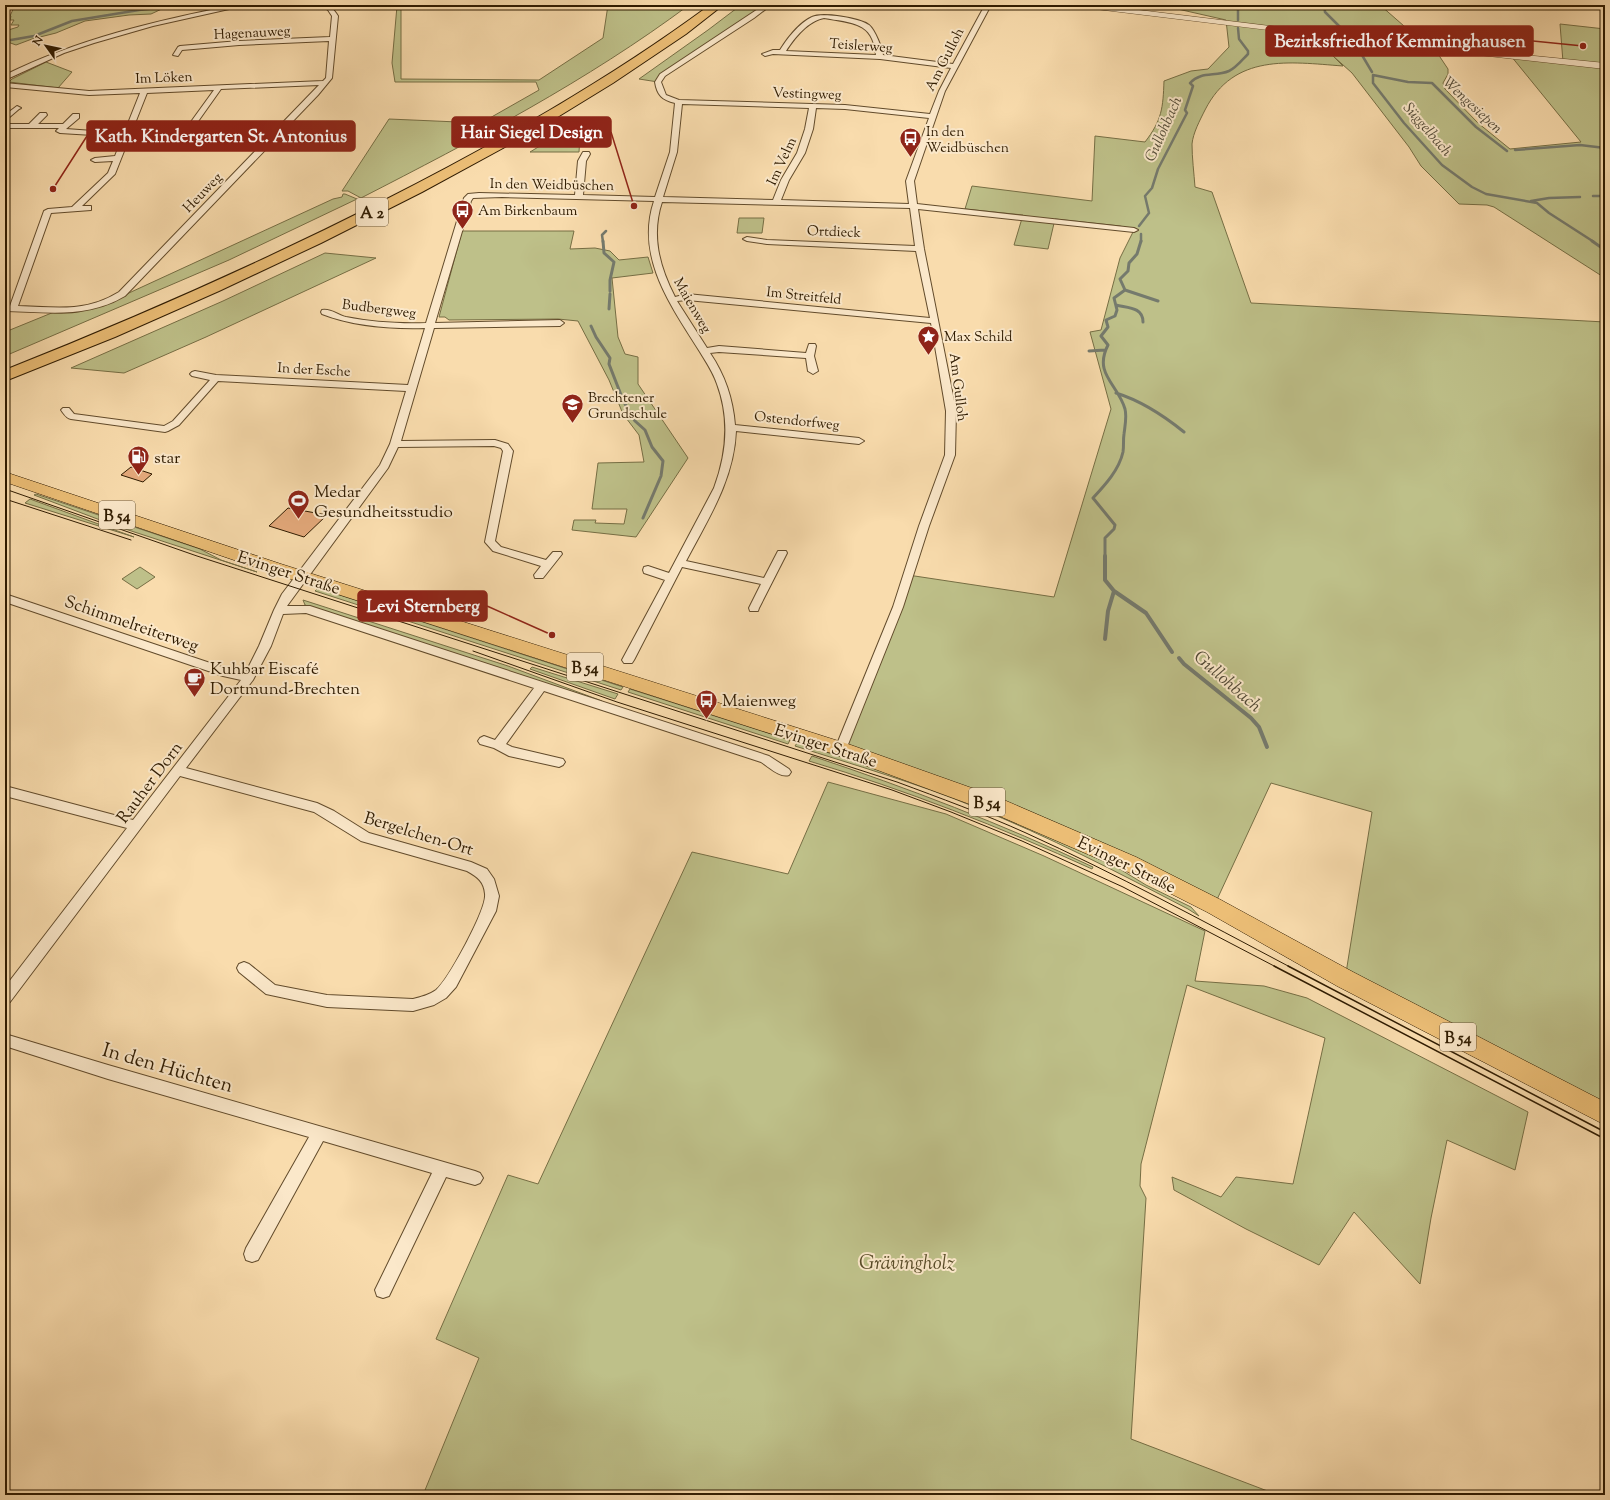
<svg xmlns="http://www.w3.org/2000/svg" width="1610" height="1500" viewBox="0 0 1610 1500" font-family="'Sorts Mill Goudy',serif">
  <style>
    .green { fill: #bec089; stroke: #766e44 }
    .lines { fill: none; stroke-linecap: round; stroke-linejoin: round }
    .stream-far2 { stroke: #757a6d; stroke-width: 2.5 }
    .stream-far1 { stroke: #757a6d; stroke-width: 3 }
    .stream { stroke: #757a6d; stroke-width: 4 }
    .building { fill: #e4a97b; stroke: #2f1b00 }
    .minor-casing { stroke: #624b2b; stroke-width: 2 }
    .tertiary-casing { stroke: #624b2b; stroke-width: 1 }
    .primary-casing { stroke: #2f1b00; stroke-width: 1 }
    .motorway-casing { stroke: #2f1b00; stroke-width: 2 }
    .minor { fill: #fbe8ca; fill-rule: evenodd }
    .tertiary { fill: #fbe8ca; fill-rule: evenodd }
    .primary { fill: #ecbe76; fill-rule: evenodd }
    .motorway { fill: #ecbe76; fill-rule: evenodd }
    .tram-far1 { stroke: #2f1b00; stroke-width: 1 }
    .tram { stroke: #2f1b00; stroke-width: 1.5 }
    .labels { text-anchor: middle; stroke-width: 4; stroke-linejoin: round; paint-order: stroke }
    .far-street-label { font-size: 14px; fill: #2f1b00; stroke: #fbe8ca }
    .far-poi-label { font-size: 14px; fill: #2f1b00; stroke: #fbe8ca; text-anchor: start }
    .far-water-label { font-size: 15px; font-style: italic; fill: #524a37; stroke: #fbe8ca }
    .shield { fill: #fbe8ca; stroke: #6c583d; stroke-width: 1 }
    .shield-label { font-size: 16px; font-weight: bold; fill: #2f1b00 }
    .poi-label { font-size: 17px; fill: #2f1b00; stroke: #fbe8ca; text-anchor: start }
    .street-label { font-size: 17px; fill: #2f1b00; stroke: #fbe8ca }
    .water-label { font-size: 18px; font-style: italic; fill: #524a37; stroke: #fbe8ca }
    .near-street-label { font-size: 20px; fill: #2f1b00; stroke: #fbe8ca }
    .near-park-label { font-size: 20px; font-style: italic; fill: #5a4d29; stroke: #fbe8ca }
    .leader { fill: none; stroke: #8f2418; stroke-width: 1.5 }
    .callout-dot { fill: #8f2418; stroke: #fbe8ca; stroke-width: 1.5 }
    .callout { fill: #8f2418; stroke: #8f2418; stroke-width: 1.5 }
    .callout-label { font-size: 18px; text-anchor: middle; font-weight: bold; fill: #fff }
  </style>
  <rect width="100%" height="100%" fill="#f9dcad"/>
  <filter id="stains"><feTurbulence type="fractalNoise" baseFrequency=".005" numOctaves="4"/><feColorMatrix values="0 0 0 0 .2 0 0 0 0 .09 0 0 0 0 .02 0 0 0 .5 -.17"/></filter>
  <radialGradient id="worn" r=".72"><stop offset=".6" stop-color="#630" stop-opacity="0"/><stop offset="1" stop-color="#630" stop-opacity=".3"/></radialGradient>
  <path class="green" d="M15 5H178L166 7 151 14 129 15 85 21 56 33 32 39 16 45 5 41V31L18 27 19 25H11L14 20H10L11 16H10Z
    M608 5H689C587 81 474 140 361 198L348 191H342L389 119 481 123 539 90 536 82H395L392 63 397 6 401 9V79L539 80 603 38Z
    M741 5H768L668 71 658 82 639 79 708 30Z
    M1160 5H1380L1420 40 1418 44 1360 37 1434 48 1448 69V74L1443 83 1445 89 1478 123 1510 149 1581 142 1511 56 1563 62 1560 24 1605 29V278L1494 207 1487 205 1459 204 1421 166 1409 147 1352 73 1332 55 1343 66C1289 62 1234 53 1205 110 1200 120 1193 133 1192 144 1192 158 1194 173 1195 187L1212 192 1251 303 1605 322V1105L1345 979 1372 812 1271 783 1214 906 841 749 908 575 1054 597 1111 409 1090 332 1101 330 1120 258 1134 230 1120 226 1055 219 1048 249 1014 245 1023 215 965 209 972 186 1092 201 1095 136 1145 142C1162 120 1163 108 1164 81L1191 71 1208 69 1229 47 1226 20Z
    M46 62 72 72 58 88 9 82 12 79Z
    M581 121 579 152H530Z
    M343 194H345L357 199 229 260 5 356V332L59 310 105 304 333 199 342 197Z
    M739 218H764L762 233H737Z
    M462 231H574L570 249 595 248 610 251 619 260 648 257 653 273 612 278 618 337 625 354 638 357V384L688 458 636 537 572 530 574 520H596L595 523 624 524 627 509H592L598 463 644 462 639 435 623 414 609 380 578 321 558 319 449 320 445 317H439Z
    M325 253 376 258 206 337 124 373 71 368 223 301Z
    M36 494 200 549 221 560 257 572 116 526 34 495Z
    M30 499 134 537 25 503Z
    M140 567 155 577 137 589 122 579Z
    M318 588 623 687 621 690 315 591Z
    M303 600 508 666 602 701 601 702 305 605Z
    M532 667 618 694 615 699 530 669Z
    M630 689 790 740 788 744 628 692Z
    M797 743 858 762 978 804 1105 860 1146 885 1191 907 1199 916 1188 909C1119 873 1048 836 975 807 916 783 855 765 795 746Z
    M812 756C908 788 1002 824 1093 867L1092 869C1000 827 906 790 809 761Z
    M828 782 946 814 1044 856 1205 931 1195 981 1264 986 1307 998 1528 1112 1515 1170 1447 1140 1431 1218 1420 1284 1354 1212 1319 1265 1246 1229 1174 1190 1172 1177 1221 1197 1236 1177 1293 1184 1325 1038 1187 985 1141 1164 1140 1186 1146 1198 1131 1439 1278 1495H423L479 1358 436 1339 508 1175 538 1184 692 852 788 874Z"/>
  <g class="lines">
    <path class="stream-far2" d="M1238 5V20
      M1324 5 1325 12 1347 34
      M5 41 34 36 72 21 139 10 182 5
      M1356 45 1372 72
      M1515 150 1580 145 1605 148
      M1507 151 1476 127 1432 83 1408 82 1373 75V83L1404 123 1442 165 1472 187 1486 194 1537 203 1549 213 1594 242
      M1593 196H1605
      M1531 201 1549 198 1580 197
      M1139 226 1149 213 1145 196 1152 188 1158 169 1187 113 1185 110 1193 86 1190 83C1201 71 1215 77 1229 71 1236 68 1242 60 1248 54V51L1239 39 1238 28
      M603 242 602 235 606 231
      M1141 242V234"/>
    <path class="stream-far1" d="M603 241 604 253 614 262 610 280V291
      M1592 241 1605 250
      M1125 290 1158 301
      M1116 305C1128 308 1143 307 1143 322
      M609 309 610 294
      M591 326 596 337 610 358 609 364 623 400 630 413 635 421 645 430 652 447 663 461 661 476 643 518
      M1089 351 1105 350
      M1116 393C1142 401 1163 415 1184 432
      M1105 557V538L1114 529 1115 525 1093 498C1105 485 1119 470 1123 452 1124 446 1123 440 1124 434 1125 426 1127 417 1125 409 1118 384 1093 374 1108 345L1101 336 1108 327 1106 320 1115 316 1117 310 1114 298 1125 290 1120 279 1128 271 1129 263 1137 254 1141 241"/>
    <path class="stream" d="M1105 556V580L1114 591 1146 613 1172 652
      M1105 639 1108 611 1114 591
      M1179 658 1184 664 1251 718 1259 727 1267 747"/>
  </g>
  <path class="building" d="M131 467 152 474 143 482 121 475Z
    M288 508 327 515 304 537 269 526Z"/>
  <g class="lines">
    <defs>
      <path id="minor" d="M235 5H247L153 26 94 43 64 53 5 80V75C78 39 155 21 235 5Z
        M320 5C330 5 333 8 338 16L332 78 318 95 125 296C86 319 48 312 5 311V305L10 306 44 211 48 209 72 207 108 173 113 161 95 162 91 160 95 158 115 156 140 93 89 95 5 87V83L89 91 323 81 326 78 329 41 239 45 182 50 178 56 173 55 178 47 180 46 239 41 330 37 332 16 328 10ZM319 85 119 292C85 313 56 307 18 306L51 213 91 210V206H82L115 174 147 93 214 90 180 137H156L152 139 156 141H203L207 139 206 137H187L221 89Z
        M764 5H771L754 18 665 76 661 82 666 95 679 100 845 105 930 114 939 91 951 68 880 59 773 54 765 56 762 54 773 50H780C787 39 799 23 812 17 822 12 860 18 869 25 875 30 882 48 883 55L953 64 985 5H991L945 91 914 181 917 204 1134 228 1138 230 1134 232 918 209 924 249 956 411 955 455 929 526 903 607 845 752 841 754 837 752 835 749 893 607 919 526 945 455 946 411 931 323 687 300 677 301 707 348 719 346 806 353 809 344H815L816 346 814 356 818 371 813 374 808 371 806 358 719 352 710 353C725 375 733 399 735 425L859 438 864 441 859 444 736 431C734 480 708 519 686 561L764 578 778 551H786L787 553 759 608 758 611H750L749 608 761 584 682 567 634 660 632 663H624L622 660 665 580 644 573 643 570 644 567 648 566 669 573 714 488C727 453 730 419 717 384 713 372 706 362 700 352 672 307 635 258 654 201L502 197 473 198 471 201 435 323 560 320 564 323 560 326 434 328 401 441 495 440 508 444 513 451 495 541 501 547 546 560 553 552H561L562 554 543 578H535L534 575 541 566 493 551 485 542 503 451 501 448 494 446 398 447 388 468 287 606H310L769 756 789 769 791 772 789 775C780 778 769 767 761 762L544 691 506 744 512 747 563 759 565 762 563 765 559 767 509 756 494 748 480 744 478 741 480 738 484 736 495 740 534 688 306 613 283 614 271 646 253 680 186 768 317 803 334 811 369 833 471 862 487 869 494 879 499 896 496 911 456 987 446 998 434 1005 413 1011 327 1007 266 994 239 972 237 968 239 964 244 962 249 964 275 985 327 995 413 999C421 997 429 995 436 990 448 980 487 909 485 894 484 882 478 877 467 871L361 841 314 812 180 776 10 1002 5 1004V987L127 828 5 796V786L133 820 241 680 223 676 5 602V594L228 669 246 672 259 646 274 610 282 594 380 465 390 444 406 391 218 381 179 425 168 431 165 432 71 419C66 418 64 414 61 410L63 408H69L74 414 164 426 173 421 210 380 192 376 190 374 192 372 195 371 216 375 408 385 425 328C391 329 353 326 322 314L321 312 322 310C330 308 338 315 346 317 371 322 400 324 426 323L464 198 468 194 479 193 575 195 578 161 583 152H589L590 154 586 161 583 195 655 197 670 152 675 103C662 100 657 95 655 82L660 74ZM824 18C851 23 873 21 876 55L786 51C795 37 808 21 824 18ZM682 104 809 108 805 129 797 153 781 180 773 200 663 197 677 152ZM816 108 845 109 929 118 906 181 909 204 781 200 789 180 805 153 813 129ZM662 202 910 208 915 246 767 240 747 237 743 239 747 241 767 244 916 251 930 318 687 294 675 297C659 266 651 235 662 202Z
        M17 106 21 108 19 109 5 121V115Z
        M40 113H46L47 115 38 124H63L73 114H79V118L66 129 93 131 97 133 93 135 60 133 56 131 59 128H5V124H29Z
        M5 1034 108 1065 475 1171 480 1173 483 1178 480 1183 475 1185 446 1177 389 1296 383 1298 377 1296 375 1290 432 1173 323 1141 258 1260 252 1262 246 1260 244 1254 246 1248 309 1137 108 1079 5 1046Z"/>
      <path id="tertiary" d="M1075 5H1098L1434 46 1605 63V69L1434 50 1079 7Z"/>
      <path id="primary" d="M5 472 281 564 848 744 997 797 1136 857 1221 900 1353 972 1605 1102V1125L1337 986 1207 912 1122 869 983 809 834 754 269 572 5 482Z"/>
      <path id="motorway" d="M710 5H723L686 34 613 83 538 129 422 192 321 243 219 291 115 337 5 381V370C133 319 258 264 381 202 495 144 607 81 710 5Z"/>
    </defs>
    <use href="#minor" class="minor-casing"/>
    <use href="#tertiary" class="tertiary-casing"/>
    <use href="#primary" class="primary-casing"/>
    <use href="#motorway" class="motorway-casing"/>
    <use href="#minor" class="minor"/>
    <use href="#tertiary" class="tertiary"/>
    <use href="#primary" class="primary"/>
    <use href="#motorway" class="motorway"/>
    <path class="tram-far1" d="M5 489 197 556 897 782C940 798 984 814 1026 833 1116 874 1203 921 1290 967
      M5 499 131 540
      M473 651 617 702 892 790 951 812 1022 841 1123 887 1276 967"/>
    <path class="tram" d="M1274 966 1605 1139
      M1288 966 1605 1132"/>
  </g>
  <defs>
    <symbol id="bus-pin" viewBox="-11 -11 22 30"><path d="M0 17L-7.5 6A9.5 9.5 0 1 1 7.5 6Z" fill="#8f2418" stroke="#fbe8ca"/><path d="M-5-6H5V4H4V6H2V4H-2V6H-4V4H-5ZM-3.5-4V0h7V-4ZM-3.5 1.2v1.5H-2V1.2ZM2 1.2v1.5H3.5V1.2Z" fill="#fff"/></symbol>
    <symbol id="sight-pin" viewBox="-11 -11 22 30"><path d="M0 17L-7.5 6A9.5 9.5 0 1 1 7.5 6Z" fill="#8f2418" stroke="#fbe8ca"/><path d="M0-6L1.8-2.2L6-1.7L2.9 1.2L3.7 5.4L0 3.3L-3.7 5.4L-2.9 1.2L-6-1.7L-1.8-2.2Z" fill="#fff"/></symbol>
    <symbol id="school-pin" viewBox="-11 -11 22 30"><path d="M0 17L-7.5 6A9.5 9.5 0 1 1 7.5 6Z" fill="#8f2418" stroke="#fbe8ca"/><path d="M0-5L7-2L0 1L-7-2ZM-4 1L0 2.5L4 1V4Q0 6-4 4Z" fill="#fff"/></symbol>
    <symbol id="fuel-pin" viewBox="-11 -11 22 30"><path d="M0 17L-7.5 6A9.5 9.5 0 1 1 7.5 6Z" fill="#8f2418" stroke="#fbe8ca"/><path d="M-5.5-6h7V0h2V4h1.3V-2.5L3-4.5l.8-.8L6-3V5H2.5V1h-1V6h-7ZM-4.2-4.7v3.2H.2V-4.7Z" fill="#fff"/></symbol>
    <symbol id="stadium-pin" viewBox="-11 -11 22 30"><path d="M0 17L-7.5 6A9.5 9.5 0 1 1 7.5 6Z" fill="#8f2418" stroke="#fbe8ca"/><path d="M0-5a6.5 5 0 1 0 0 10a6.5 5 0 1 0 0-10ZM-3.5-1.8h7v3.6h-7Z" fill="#fff"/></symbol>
    <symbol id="cafe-pin" viewBox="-11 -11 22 30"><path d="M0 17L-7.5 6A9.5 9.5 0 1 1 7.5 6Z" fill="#8f2418" stroke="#fbe8ca"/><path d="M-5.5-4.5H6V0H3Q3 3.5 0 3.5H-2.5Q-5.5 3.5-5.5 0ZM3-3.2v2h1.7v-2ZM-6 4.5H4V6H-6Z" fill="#fff"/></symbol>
  </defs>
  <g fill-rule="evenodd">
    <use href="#bus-pin" x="898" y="126" width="25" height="34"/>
    <use href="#bus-pin" x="450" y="198" width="25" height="34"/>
    <use href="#sight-pin" x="916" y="324" width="25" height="34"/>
    <use href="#school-pin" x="560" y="392" width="25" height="34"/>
    <use href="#fuel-pin" x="126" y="444" width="25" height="34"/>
    <use href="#stadium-pin" x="286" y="488" width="25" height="34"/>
    <use href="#cafe-pin" x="182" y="666" width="25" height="34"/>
    <use href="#bus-pin" x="694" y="688" width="25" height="34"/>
  </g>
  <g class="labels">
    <g class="far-street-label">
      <text transform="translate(252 32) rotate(-3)" y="5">Hagenauweg</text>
      <text transform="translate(861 45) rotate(4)" y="5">Teislerweg</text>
      <text transform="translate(944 59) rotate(-63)" y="5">Am Gulloh</text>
      <text transform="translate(164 77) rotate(-2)" y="5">Im Löken</text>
      <text transform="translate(807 93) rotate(2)" y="5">Vestingweg</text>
      <text transform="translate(781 161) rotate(-65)" y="5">Im Velm</text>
      <text transform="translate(552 184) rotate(1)" y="5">In den Weidbüschen</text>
      <text transform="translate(202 192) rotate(-46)" y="5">Heuweg</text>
      <text transform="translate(834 231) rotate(2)" y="5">Ortdieck</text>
      <text transform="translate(804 295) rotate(6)" y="5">Im Streitfeld</text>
      <text transform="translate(693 305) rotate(60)" y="5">Maienweg</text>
      <text transform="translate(379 308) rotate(7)" y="5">Budbergweg</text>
      <text transform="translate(314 369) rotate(3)" y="5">In der Esche</text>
      <text transform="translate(959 387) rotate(83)" y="5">Am Gulloh</text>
      <text transform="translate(797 420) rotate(6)" y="5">Ostendorfweg</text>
    </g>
    <g class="far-poi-label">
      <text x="926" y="136">In den<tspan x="926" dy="16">Weidbüschen</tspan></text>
      <text x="478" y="215">Am Birkenbaum</text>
      <text x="944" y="341">Max Schild</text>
      <text x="588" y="402">Brechtener<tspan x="588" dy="16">Grundschule</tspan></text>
    </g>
    <g class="far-water-label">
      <text transform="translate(1473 105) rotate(43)" y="5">Wengesiepen</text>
      <text transform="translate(1163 129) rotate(-66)" y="5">Gullohbach</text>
      <text transform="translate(1428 129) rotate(49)" y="5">Süggelbach</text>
    </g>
    <g class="shield">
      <rect x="356" y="198" width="32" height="28" rx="3"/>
      <rect x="99" y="501" width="36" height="28" rx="3"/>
      <rect x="567" y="653" width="36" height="28" rx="3"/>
      <rect x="969" y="788" width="36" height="28" rx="3"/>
      <rect x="1440" y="1023" width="36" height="28" rx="3"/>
    </g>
    <g class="shield-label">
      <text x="372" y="218">A 2</text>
      <text x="117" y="521">B 54</text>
      <text x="585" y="673">B 54</text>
      <text x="987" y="808">B 54</text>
      <text x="1458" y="1043">B 54</text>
    </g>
    <g class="poi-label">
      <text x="154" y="463">star</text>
      <text x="314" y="497">Medar<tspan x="314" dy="20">Gesundheitsstudio</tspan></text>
      <text x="210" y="674">Kuhbar Eiscafé<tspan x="210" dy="20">Dortmund-Brechten</tspan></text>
      <text x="722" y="706">Maienweg</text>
    </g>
    <g class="street-label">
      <text transform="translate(289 572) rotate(18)" y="6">Evinger Straße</text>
      <text transform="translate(132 623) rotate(19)" y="6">Schimmelreiterweg</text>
      <text transform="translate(826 745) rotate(18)" y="6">Evinger Straße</text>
      <text transform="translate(149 782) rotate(-53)" y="6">Rauher Dorn</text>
      <text transform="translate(419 833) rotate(17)" y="6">Bergelchen-Ort</text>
      <text transform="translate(1127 864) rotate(26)" y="6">Evinger Straße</text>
    </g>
    <g class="water-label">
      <text transform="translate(1228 681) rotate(41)" y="6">Gullohbach</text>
    </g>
    <g class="near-street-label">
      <text transform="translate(168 1067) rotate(16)" y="7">In den Hüchten</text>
    </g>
    <g class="near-park-label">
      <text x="907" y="1269">Grävingholz</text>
    </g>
  </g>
  <path class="leader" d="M1583 46L1533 41M634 206L611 132M53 189L87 136M552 635L487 606"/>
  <g class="callout-dot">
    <circle cx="1583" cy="46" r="4"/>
    <circle cx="634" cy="206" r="4"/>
    <circle cx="53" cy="189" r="4"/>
    <circle cx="552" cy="635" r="4"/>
  </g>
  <g class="callout">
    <rect x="1266" y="26" width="267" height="30" rx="4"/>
    <rect x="452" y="117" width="159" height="30" rx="4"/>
    <rect x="87" y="121" width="268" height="30" rx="4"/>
    <rect x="358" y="591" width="129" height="30" rx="4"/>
  </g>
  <g class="callout-label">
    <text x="1400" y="47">Bezirksfriedhof Kemminghausen</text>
    <text x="532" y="138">Hair Siegel Design</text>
    <text x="221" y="142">Kath. Kindergarten St. Antonius</text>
    <text x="423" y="612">Levi Sternberg</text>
  </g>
  <rect width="1610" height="1500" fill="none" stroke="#f9dcad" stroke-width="20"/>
  <rect x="6" y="6" width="1598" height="1488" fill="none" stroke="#2f1b00" stroke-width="2"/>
  <rect x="10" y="10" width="1590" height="1480" fill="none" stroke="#2f1b00"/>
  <g transform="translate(46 46) rotate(303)" stroke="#fbe8ca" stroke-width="3" paint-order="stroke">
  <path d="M0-3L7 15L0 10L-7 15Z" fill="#2f1b00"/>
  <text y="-6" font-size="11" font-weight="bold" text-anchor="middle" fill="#2f1b00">N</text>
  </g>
  <rect width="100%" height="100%" filter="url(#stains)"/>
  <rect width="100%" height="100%" fill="url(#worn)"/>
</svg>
